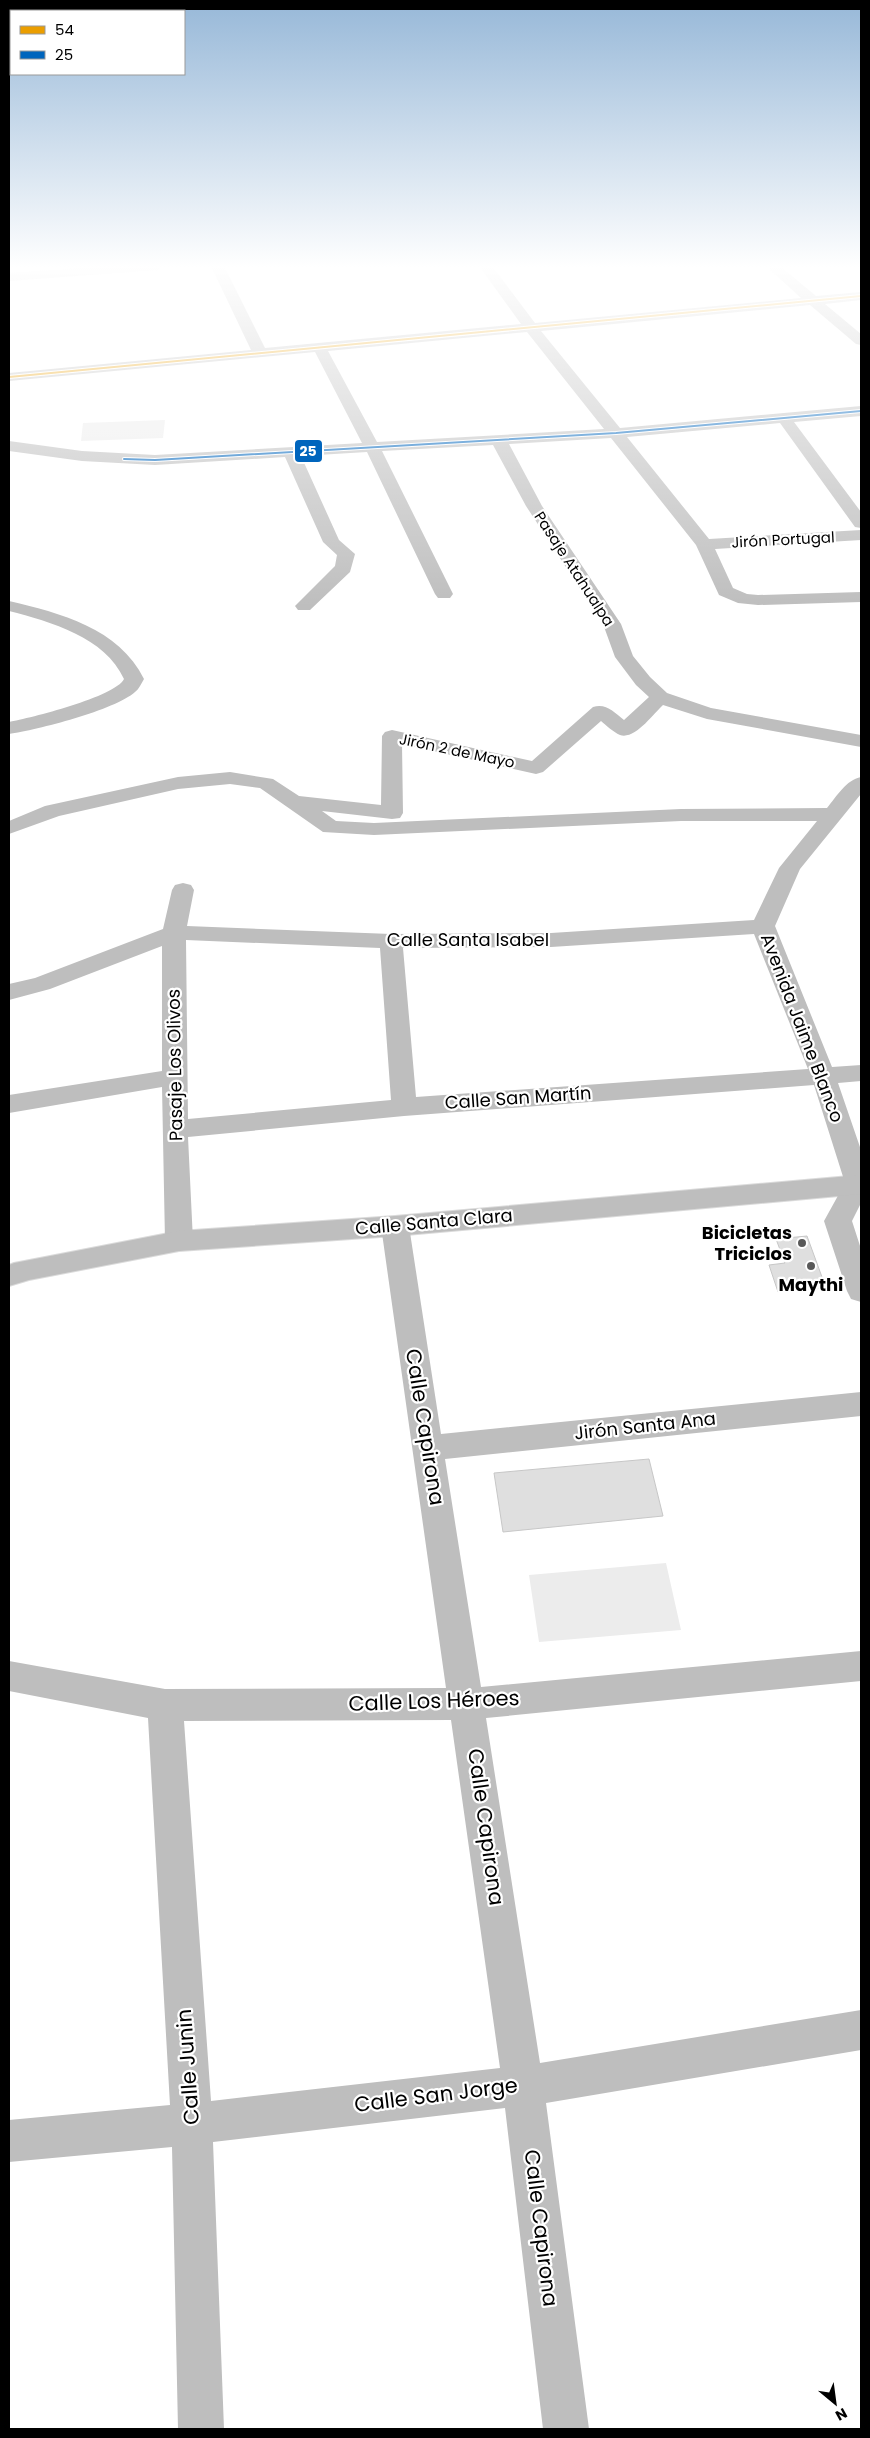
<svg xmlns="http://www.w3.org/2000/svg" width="870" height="2438" viewBox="0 0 870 2438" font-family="Poppins,sans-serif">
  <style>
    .green { fill: #ececec }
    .building { fill: #dfdfdf; stroke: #c7c7c7 }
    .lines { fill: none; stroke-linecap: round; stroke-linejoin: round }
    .major-casing { stroke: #dbdbdb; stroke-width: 2 }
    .minor { fill: #bebebe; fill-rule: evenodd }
    .major { fill: #bebebe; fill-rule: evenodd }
    .bus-1-casing { stroke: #fff; stroke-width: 4 }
    .bus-2-casing { stroke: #fff; stroke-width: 4 }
    .bus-1 { stroke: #eb9e00; stroke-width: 2 }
    .bus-2 { stroke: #0065bd; stroke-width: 2 }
    .poi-dot { fill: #595959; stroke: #fff; stroke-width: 2 }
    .labels { text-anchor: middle; stroke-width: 4.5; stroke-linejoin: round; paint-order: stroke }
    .far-street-label { font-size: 15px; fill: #000; stroke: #fff }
    .street-label { font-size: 18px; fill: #000; stroke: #fff }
    .poi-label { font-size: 18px; font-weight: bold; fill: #000; stroke: #fff; text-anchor: end }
    .near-street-label { font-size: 21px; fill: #000; stroke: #fff }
    .line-badge { stroke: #fff; stroke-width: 2 }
    .badge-label { font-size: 14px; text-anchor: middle; font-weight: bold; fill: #fff }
  </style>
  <rect width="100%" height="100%" fill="#fff"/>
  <path class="green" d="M165 420 163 438 81 441 83 423Z
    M666 1563 681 1630 539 1642 529 1575Z"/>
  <path class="building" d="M807 1236 826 1288 778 1292 769 1265 785 1263 776 1239Z
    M649 1459 663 1516 503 1532 494 1473Z"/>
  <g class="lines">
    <defs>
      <path id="major" d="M861 1175V1194L395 1236 179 1251 29 1280 9 1286V1265L14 1263 179 1231 395 1216Z"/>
    </defs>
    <use href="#major" class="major-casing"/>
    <path class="minor" d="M108 266H165L158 270 9 281V273Z
      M211 266H224L265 348 521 324 479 266H492L535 323 801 298 766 266H780L816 296 861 292V300L825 304 861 334V345L856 344 810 305 541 331 620 428 861 406V416L794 422 861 512V528L855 527 780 423 627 437 709 539 861 530V540L715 549 733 588 747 594 758 595 861 592V602L758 605 738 603 719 595 696 545 611 438 509 444 542 506 621 624 633 656 650 677 667 693 711 708 861 735V747L707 719 663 705C653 714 635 740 620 735 613 732 606 725 601 721L543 772 536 774 402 744 403 813 400 818 392 819 322 811 336 821 374 823 681 809 827 808C837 796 846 780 861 777V794L800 869 775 926 832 1067 861 1065V1081L838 1083 861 1150V1203L852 1221 861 1249V1302L851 1299 847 1291 824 1221 845 1183 814 1085 404 1116 188 1137 193 1241 189 1248 179 1251 169 1248 165 1241 162 1087 9 1113V1095L162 1071V946L50 989 9 1000V984L35 978 163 929 172 890 175 885 183 883 191 885 194 890 187 926 391 934 551 933 754 920 779 868 817 821H681L374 835 323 832 260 788 230 784 178 789 59 816 9 834V821L45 806 178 777 230 772 273 779 299 796 381 805 382 736 385 732 392 730 532 761 593 707C606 703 614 712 624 720L649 697 636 685 615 657 603 624 526 506 493 445 382 451 453 594 450 598H438L435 594 367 452 301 456 339 540 355 554 350 572 310 610H298L295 606 335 566 337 555 323 542 285 457 155 465 82 461 9 451V441L82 451 155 455 362 443 315 352 9 381V373L251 350ZM527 332 604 429 377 442 328 351ZM754 934 808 1069 416 1097 403 948 551 947ZM186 940 380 948 391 1100 188 1119Z
      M9 601C60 613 119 628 144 679 141 684 139 689 135 692 115 710 37 730 9 734V722C30 718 115 697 124 679 105 637 51 622 9 611Z
      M395 1216 405 1219 409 1226 441 1434 861 1392V1416L445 1459 481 1687 861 1651V1681L486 1718 540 2063 861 2010V2050L546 2103 589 2429H543L505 2108 213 2142 224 2429H178L172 2147 9 2162V2120L170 2105 148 1718 9 1691V1661L165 1689 446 1688 381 1226 385 1219ZM451 1720 500 2068 211 2101 184 1721Z"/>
    <use href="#major" class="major"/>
    <defs>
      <path id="bus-1" d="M9 377 861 296"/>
      <path id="bus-2" d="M124 459 155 460 616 433 861 411"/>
    </defs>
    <use href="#bus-1" class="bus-1-casing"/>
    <use href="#bus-2" class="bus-2-casing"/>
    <use href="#bus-1" class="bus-1"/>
    <use href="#bus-2" class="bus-2"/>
  </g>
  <linearGradient id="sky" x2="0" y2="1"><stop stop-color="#97b8d8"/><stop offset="0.44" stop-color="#fff"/><stop offset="1" stop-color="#fff" stop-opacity="0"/></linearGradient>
  <rect width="870" height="607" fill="url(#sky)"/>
  <g class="poi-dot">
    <circle cx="802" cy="1243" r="5"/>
    <circle cx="811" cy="1266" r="5"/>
  </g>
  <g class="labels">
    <g class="far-street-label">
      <text transform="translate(783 540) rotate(-3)" y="5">Jirón Portugal</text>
      <text transform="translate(574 569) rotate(57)" y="5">Pasaje Atahualpa</text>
      <text transform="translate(457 751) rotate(12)" y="5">Jirón 2 de Mayo</text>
    </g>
    <g class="street-label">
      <text x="468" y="946">Calle Santa Isabel</text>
      <text transform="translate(802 1028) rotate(69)" y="6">Avenida Jaime Blanco</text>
      <text transform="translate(175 1065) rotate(-91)" y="6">Pasaje Los Olivos</text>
      <text transform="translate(518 1098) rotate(-4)" y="6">Calle San Martín</text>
      <text transform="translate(434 1222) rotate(-5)" y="6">Calle Santa Clara</text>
      <text transform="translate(645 1426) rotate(-6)" y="6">Jirón Santa Ana</text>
    </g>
    <g class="poi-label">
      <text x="792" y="1239">Bicicletas<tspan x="792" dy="21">Triciclos</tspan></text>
      <text x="811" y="1291" text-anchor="middle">Maythi</text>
    </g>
    <g class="near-street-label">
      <text transform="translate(425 1427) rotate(81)" y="7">Calle Capirona</text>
      <text transform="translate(434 1701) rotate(-2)" y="7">Calle Los Héroes</text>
      <text transform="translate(486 1827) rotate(82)" y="7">Calle Capirona</text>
      <text transform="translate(188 2067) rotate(-94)" y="7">Calle Junin</text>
      <text transform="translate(436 2095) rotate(-7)" y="7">Calle San Jorge</text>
      <text transform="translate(541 2228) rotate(83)" y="7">Calle Capirona</text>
    </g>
  </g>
  <rect class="line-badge" x="294" y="439" width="29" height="24" rx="5" fill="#0065bd"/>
  <g class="badge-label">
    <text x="308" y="456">25</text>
  </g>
  <rect width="870" height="2438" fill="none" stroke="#000000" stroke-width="20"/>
  <rect x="10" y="10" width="175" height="65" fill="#ffffff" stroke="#999999"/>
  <rect x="20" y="26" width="25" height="8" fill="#eb9e00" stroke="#999999"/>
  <text x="55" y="35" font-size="15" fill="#000000">54</text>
  <rect x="20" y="51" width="25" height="8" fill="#0065bd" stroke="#999999"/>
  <text x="55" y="60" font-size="15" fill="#000000">25</text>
  <g transform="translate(835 2403) rotate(151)" stroke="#ffffff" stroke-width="4" paint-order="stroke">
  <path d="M0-4L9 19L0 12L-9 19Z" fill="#000000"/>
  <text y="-8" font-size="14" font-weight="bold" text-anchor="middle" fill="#000000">N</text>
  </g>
</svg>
